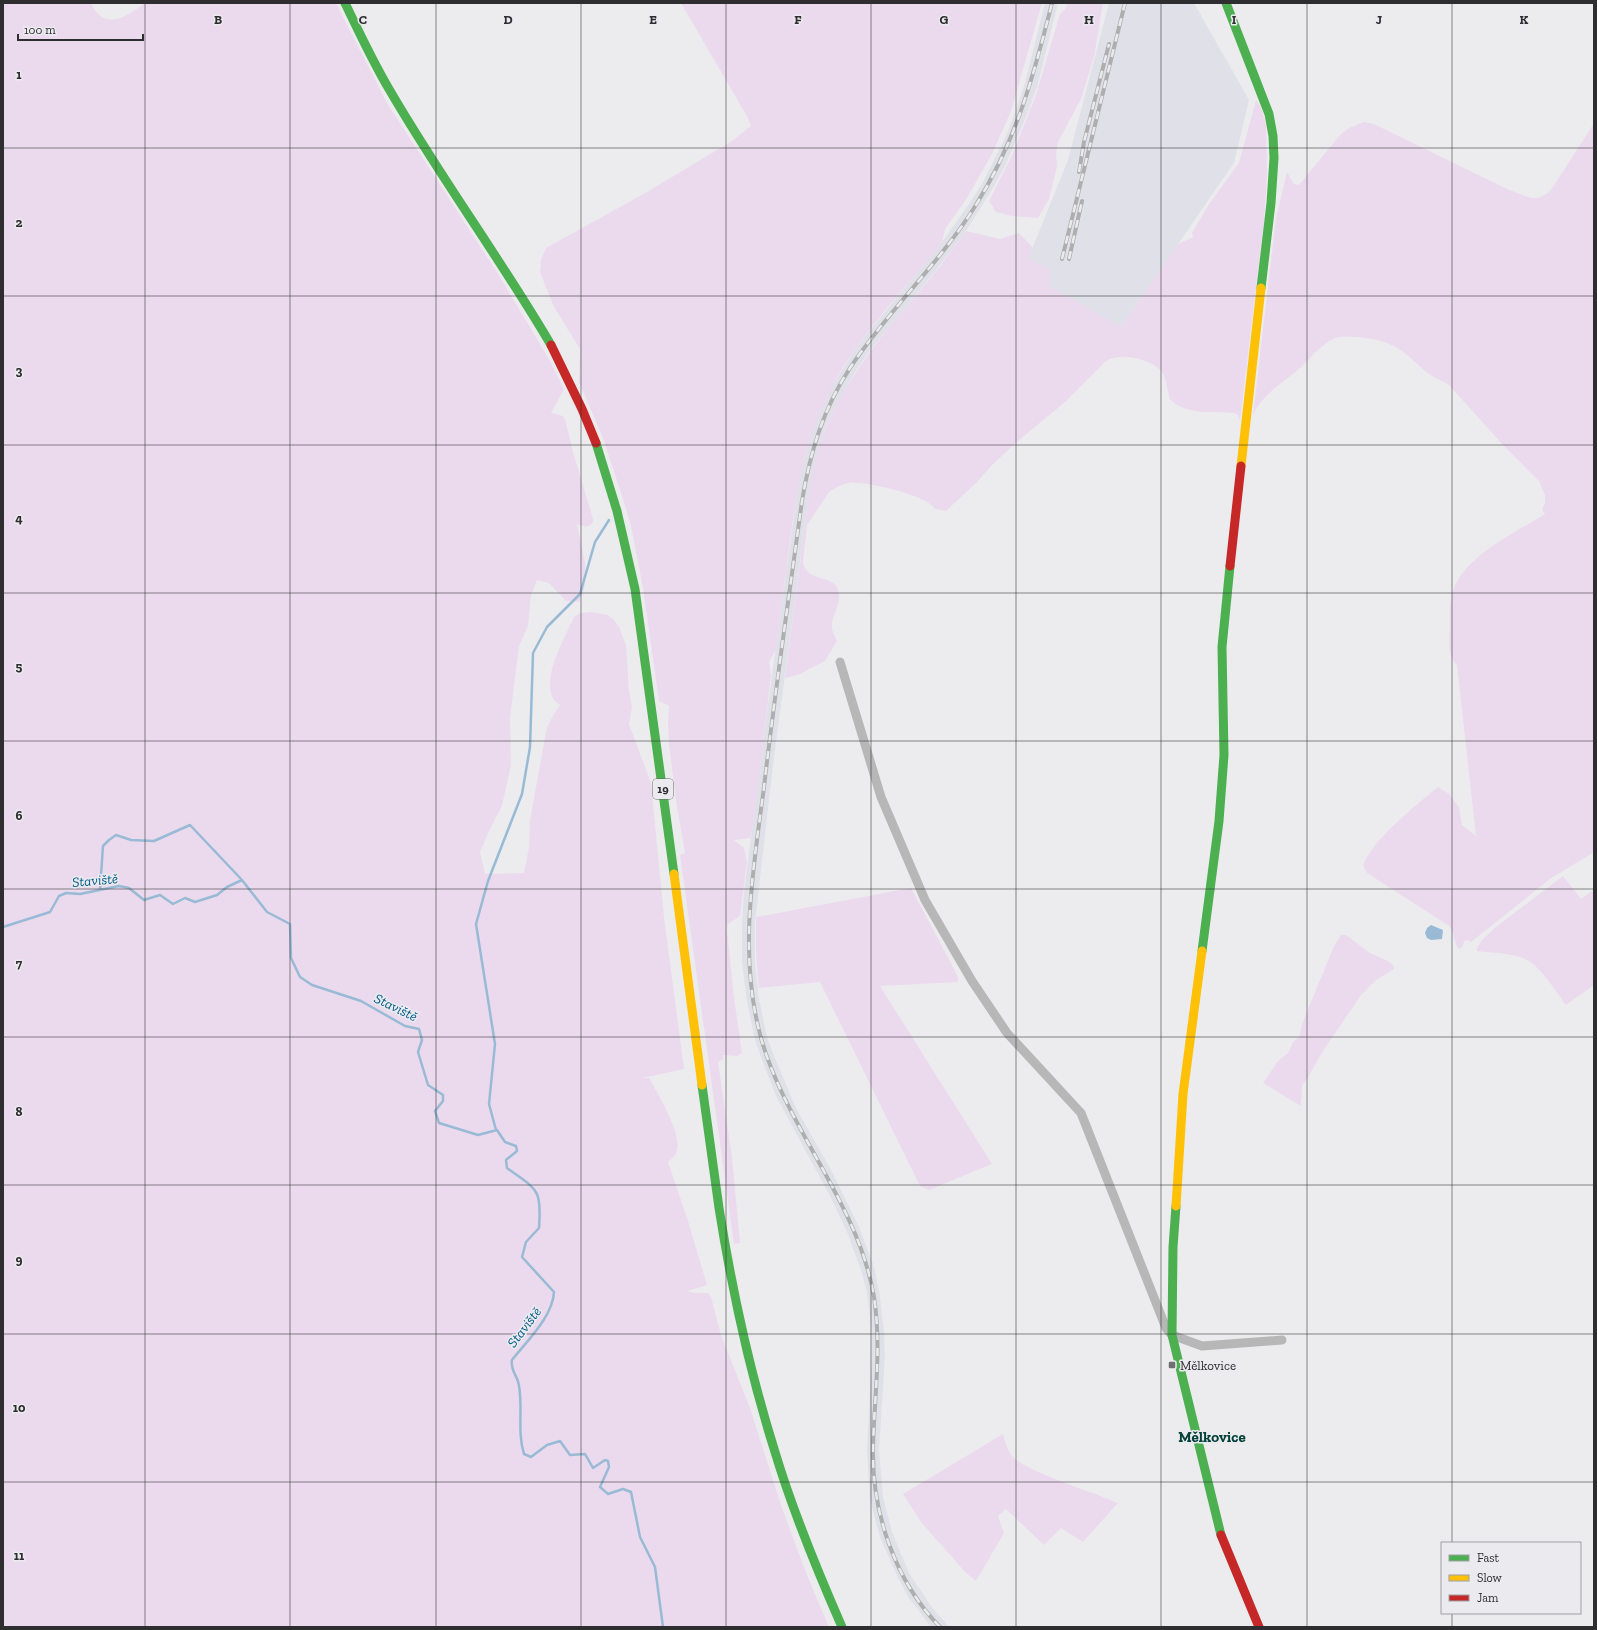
<svg xmlns="http://www.w3.org/2000/svg" width="1597" height="1630" viewBox="0 0 1597 1630" font-family="'Zilla Slab',serif">
  <style>
    .built { fill: #e0e0e8 }
    .green { fill: #ebdaee }
    .water { fill: #99bad4 }
    .lines { fill: none; stroke-linecap: round; stroke-linejoin: round }
    .stream { stroke: #99bad4; stroke-width: 2.5 }
    .street { stroke: #b7b7b8; stroke-width: 9 }
    .fast { stroke: #4caf50; stroke-width: 9 }
    .slow { stroke: #ffc107; stroke-width: 9 }
    .jam { stroke: #c62828; stroke-width: 9 }
    .rail-casing { stroke: #aeaeae; stroke-width: 4 }
    .rail { stroke: #ebebef; stroke-width: 2.5; stroke-dasharray: 8; stroke-linecap: butt }
    .grid { fill: none; stroke: #2e2e30; stroke-width: 1; stroke-opacity: 0.55 }
    .poi-dot { fill: #707072; stroke: #ebebef; stroke-width: 1.5 }
    .labels { text-anchor: middle; stroke-width: 3; stroke-linejoin: round; paint-order: stroke }
    .shield { fill: #ebebef; stroke: #676769; stroke-width: 1 }
    .shield-label { font-size: 12px; font-weight: bold; fill: #2e2e30 }
    .poi-label { font-size: 13px; fill: #2e2e30; stroke: #ebebef; text-anchor: start }
    .water-label { font-size: 14px; font-style: italic; fill: #035b89; stroke: #ebebef }
    .quarter-label { font-size: 15px; font-weight: bold; fill: #044239; stroke: #ebebef }
    .grid-label { font-size: 13px; text-anchor: middle; font-weight: bold; fill: #2e2e30; stroke: #ebebef; stroke-width: 3; stroke-linejoin: round; paint-order: stroke }
  </style>
  <rect width="100%" height="100%" fill="#ececee"/>
  <path class="built" d="M1045 3H1058L1037 87 1026 117 1006 164 993 188 966 231 933 274 868 353 855 372 835 408 825 429 819 451 808 502 773 765 755 922V962L759 999 767 1037 774 1056 796 1108 831 1170 859 1227 874 1267 879 1290 884 1332 885 1356 879 1450 883 1497 892 1532 909 1573 931 1606 949 1627H931L909 1598 898 1578 880 1537 875 1519 870 1498 867 1450 872 1355V1333L867 1292 861 1270 847 1232 830 1196 776 1096 762 1060 755 1040 747 1001 742 963V921L744 893 760 763 796 500 800 474 814 425 832 386 858 345 942 242 969 204 983 182 1005 138 1015 113 1025 83Z
    M1109 3H1194L1249 100 1234 163 1121 327 1048 286 1028 259 1068 160Z"/>
  <path class="green" d="M3 3H91C104 32 126 17 145 3H336L387 103 500 277 550 361 564 389 551 413 560 415 564 417 566 423 573 452 593 519V522C588 529 583 526 577 524 582 550 592 578 579 602L566 601 549 583 537 580 531 595 528 626 519 646 510 717 511 765 502 806 490 829 480 852 485 874 524 873 529 847 530 820 547 727 554 714 560 705C556 702 552 699 551 693 545 672 565 637 574 617L580 613 592 612 608 615 614 620 619 627 626 645 629 691 632 707 629 724 651 783 664 917 684 1069 642 1078H649C658 1094 684 1136 676 1153 675 1157 670 1160 668 1162L688 1221 707 1285 687 1291 695 1293H708L711 1297 721 1335 750 1408 782 1508 807 1575 829 1627H3Z
    M681 3H1042L1011 111 992 154 967 198 945 229 942 242C906 289 860 333 832 387 804 440 797 489 789 547 785 581 780 615 776 650L769 662 771 675 753 825 750 838 734 840 744 848 747 861 740 916 728 924 727 930 734 998 742 1053 737 1056 723 1055V1059L718 1062 732 1157 740 1243 734 1244 680 855 685 853 676 801 669 744 668 723 669 706 659 701 643 588 631 526 622 496 603 438 579 382 580 349 554 307 540 272 541 260 546 248 647 192 732 141 751 126 748 118Z
    M1067 3H1103L1094 57 1081 99 1058 142 1056 154 1057 166 1049 199 1038 218 1012 216 996 212 989 201 1013 153 1036 95 1060 14 1066 8Z
    M1256 100 1260 106 1266 124 1267 175 1264 222 1240 421 1238 415 1234 413C1213 411 1186 416 1170 399 1167 391 1167 382 1164 375 1156 359 1118 351 1105 362L1065 402 1018 441 993 464 976 483 946 511 935 509C927 495 865 481 849 483 842 484 835 488 829 492L807 525 803 562C807 583 832 574 838 589 843 603 830 616 832 629 833 633 835 637 837 641L825 661 798 675 785 678 808 502C812 477 816 451 826 428 851 368 892 324 933 275 944 261 955 246 966 231L1000 239 1019 233 1033 248 1028 259 1050 269 1049 286 1121 327 1178 244 1193 237 1192 233 1209 204 1239 163Z
    M1364 122 1374 124 1507 189 1531 198H1538L1543 196 1549 192 1555 184 1594 123V852L1550 879 1471 942 1468 940 1464 941 1463 946 1459 949C1453 943 1456 934 1449 926L1367 873 1363 865C1374 838 1415 806 1438 787L1449 794 1459 807 1462 825 1476 836 1457 665C1447 656 1449 639 1450 627 1450 616 1449 602 1453 591 1464 556 1515 533 1545 514L1542 510 1545 503V495L1539 481 1503 445 1449 385C1441 380 1432 377 1425 371 1400 348 1392 340 1356 337 1350 337 1341 336 1335 338 1320 345 1310 359 1298 370 1282 383 1262 395 1253 415L1276 218 1287 172 1294 184 1299 185 1340 135 1349 128Z
    M1563 876 1581 899 1592 891 1594 893V985L1566 1005C1556 992 1541 967 1527 960 1513 953 1493 953 1477 951V948L1482 940 1496 927Z
    M911 888 955 971 958 977V982L880 986 992 1164 929 1190 920 1186 820 982 759 988 756 955V917Z
    M1341 935H1346L1370 953 1388 961 1393 965 1394 969 1376 980 1362 994 1324 1049 1307 1079 1302 1085 1301 1106 1263 1083 1278 1061 1288 1053 1293 1042 1300 1036 1302 1024 1334 946Z
    M1003 1434C1005 1441 1007 1449 1011 1455 1023 1471 1096 1493 1118 1503L1083 1542 1061 1528 1044 1545 1006 1509 998 1516 1004 1533 976 1581 966 1573 921 1522 903 1494Z"/>
  <path class="water" d="M1431 925 1443 930 1442 939 1431 940 1427 938 1425 933 1427 928Z"/>
  <g class="lines">
    <path class="stream" d="M100 890 103 846 109 840 116 835 131 840 154 841 190 825 242 880
      M3 927 50 912 59 896 66 893 80 894 119 886 129 888 144 900 160 895 173 904 185 898 195 902 217 895 227 887 242 880 267 912 290 924 291 958 300 977 312 985 361 1001 405 1026 419 1029 422 1040 418 1052 428 1085 443 1095V1101L435 1111 439 1123 478 1135 497 1130 505 1142 516 1146 517 1151 506 1160 507 1168C537 1190 542 1188 539 1228L526 1242 522 1257 554 1292C553 1316 527 1341 512 1360 510 1371 518 1376 519 1386 523 1409 517 1432 524 1454L531 1457 547 1445 560 1441 570 1455 585 1454 593 1468 605 1460 608 1461 609 1467 600 1487 608 1494 623 1489 631 1492 640 1537 655 1567 663 1627
      M496 1130 489 1104 495 1044 476 924 488 881 522 794 530 747 533 653 547 627 580 594 595 542 609 520"/>
    <path class="street" d="M840 662 881 797 925 900 972 981 1007 1033 1081 1113 1166 1328 1172 1335 1202 1346 1282 1340"/>
    <path class="fast" d="M345 3C359 32 373 62 389 89 440 177 500 258 551 345
      M1226 3 1269 114 1273 136 1274 158 1271 203 1261 288
      M596 443 617 511 635 589 674 874
      M1202 951 1219 821 1224 755 1222 647 1230 566
      M702 1085C708 1126 713 1167 719 1208 732 1290 750 1373 775 1452 793 1512 817 1570 842 1627
      M1176 1206 1173 1247 1172 1335 1221 1535"/>
    <path class="slow" d="M1241 466 1261 288
      M674 874 702 1085
      M1176 1206 1183 1094 1202 951"/>
    <path class="jam" d="M551 345 582 409 596 443
      M1230 566 1241 466
      M1221 1535 1259 1627"/>
    <defs>
      <path id="rail" d="M1079 172 1084 142 1109 44
        M1062 259 1125 3
        M1069 259 1082 201
        M940 1627C895 1581 872 1513 873 1449 874 1397 882 1350 874 1297 858 1202 787 1130 761 1038 738 955 753 871 764 787 775 692 789 596 802 501 810 453 823 409 850 368 887 312 938 265 974 208 1016 142 1033 78 1052 3"/>
    </defs>
    <use href="#rail" class="rail-casing"/>
    <use href="#rail" class="rail"/>
  </g>
  <path class="grid" d="M145 3V1627M290 3V1627M436 3V1627M581 3V1627M726 3V1627M871 3V1627M1016 3V1627M1161 3V1627M1307 3V1627M1452 3V1543M3 148H1594M3 296H1594M3 445H1594M3 593H1594M3 741H1594M3 889H1594M3 1037H1594M3 1185H1594M3 1334H1594M3 1482H1594M1452 1613V1627"/>
  <rect class="poi-dot" x="1168" y="1361" width="8" height="8" rx="2"/>
  <g class="labels">
    <rect class="shield" x="653" y="779" width="20" height="20" rx="3"/>
    <g class="shield-label">
      <text x="663" y="793">19</text>
    </g>
    <g class="poi-label">
      <text x="1180" y="1370">Mělkovice</text>
    </g>
    <g class="water-label">
      <text transform="translate(95 880) rotate(-5)" y="5">Staviště</text>
      <text transform="translate(396 1007) rotate(26)" y="5">Staviště</text>
      <text transform="translate(524 1327) rotate(-53)" y="5">Staviště</text>
    </g>
    <g class="quarter-label">
      <text x="1212" y="1442">Mělkovice</text>
    </g>
  </g>
  <g class="grid-label">
    <text x="218" y="24">B</text>
    <text x="363" y="24">C</text>
    <text x="508" y="24">D</text>
    <text x="653" y="24">E</text>
    <text x="798" y="24">F</text>
    <text x="944" y="24">G</text>
    <text x="1089" y="24">H</text>
    <text x="1234" y="24">I</text>
    <text x="1379" y="24">J</text>
    <text x="1524" y="24">K</text>
    <text x="19" y="79">1</text>
    <text x="19" y="227">2</text>
    <text x="19" y="375">3</text>
    <text x="19" y="523">4</text>
    <text x="19" y="671">5</text>
    <text x="19" y="820">6</text>
    <text x="19" y="968">7</text>
    <text x="19" y="1116">8</text>
    <text x="19" y="1264">9</text>
    <text x="19" y="1412">10</text>
    <text x="19" y="1560">11</text>
  </g>
  <rect width="1597" height="1630" fill="none" stroke="#2e2e30" stroke-width="8"/>
  <rect x="1441" y="1542" width="140" height="72" fill="#ebebef" stroke="#9f9fa3"/>
  <rect x="1449" y="1555" width="20" height="6" fill="#4caf50" stroke="#9f9fa3"/>
  <text x="1477" y="1562" font-size="12" fill="#2e2e30">Fast</text>
  <rect x="1449" y="1575" width="20" height="6" fill="#ffc107" stroke="#9f9fa3"/>
  <text x="1477" y="1582" font-size="12" fill="#2e2e30">Slow</text>
  <rect x="1449" y="1595" width="20" height="6" fill="#c62828" stroke="#9f9fa3"/>
  <text x="1477" y="1602" font-size="12" fill="#2e2e30">Jam</text>
  <path d="M18 34v6h125v-6" fill="none" stroke="#2e2e30" stroke-width="2"/>
  <text x="24" y="34" font-size="12" fill="#2e2e30" stroke="#ebebef" stroke-width="3" paint-order="stroke">100 m</text>
</svg>
